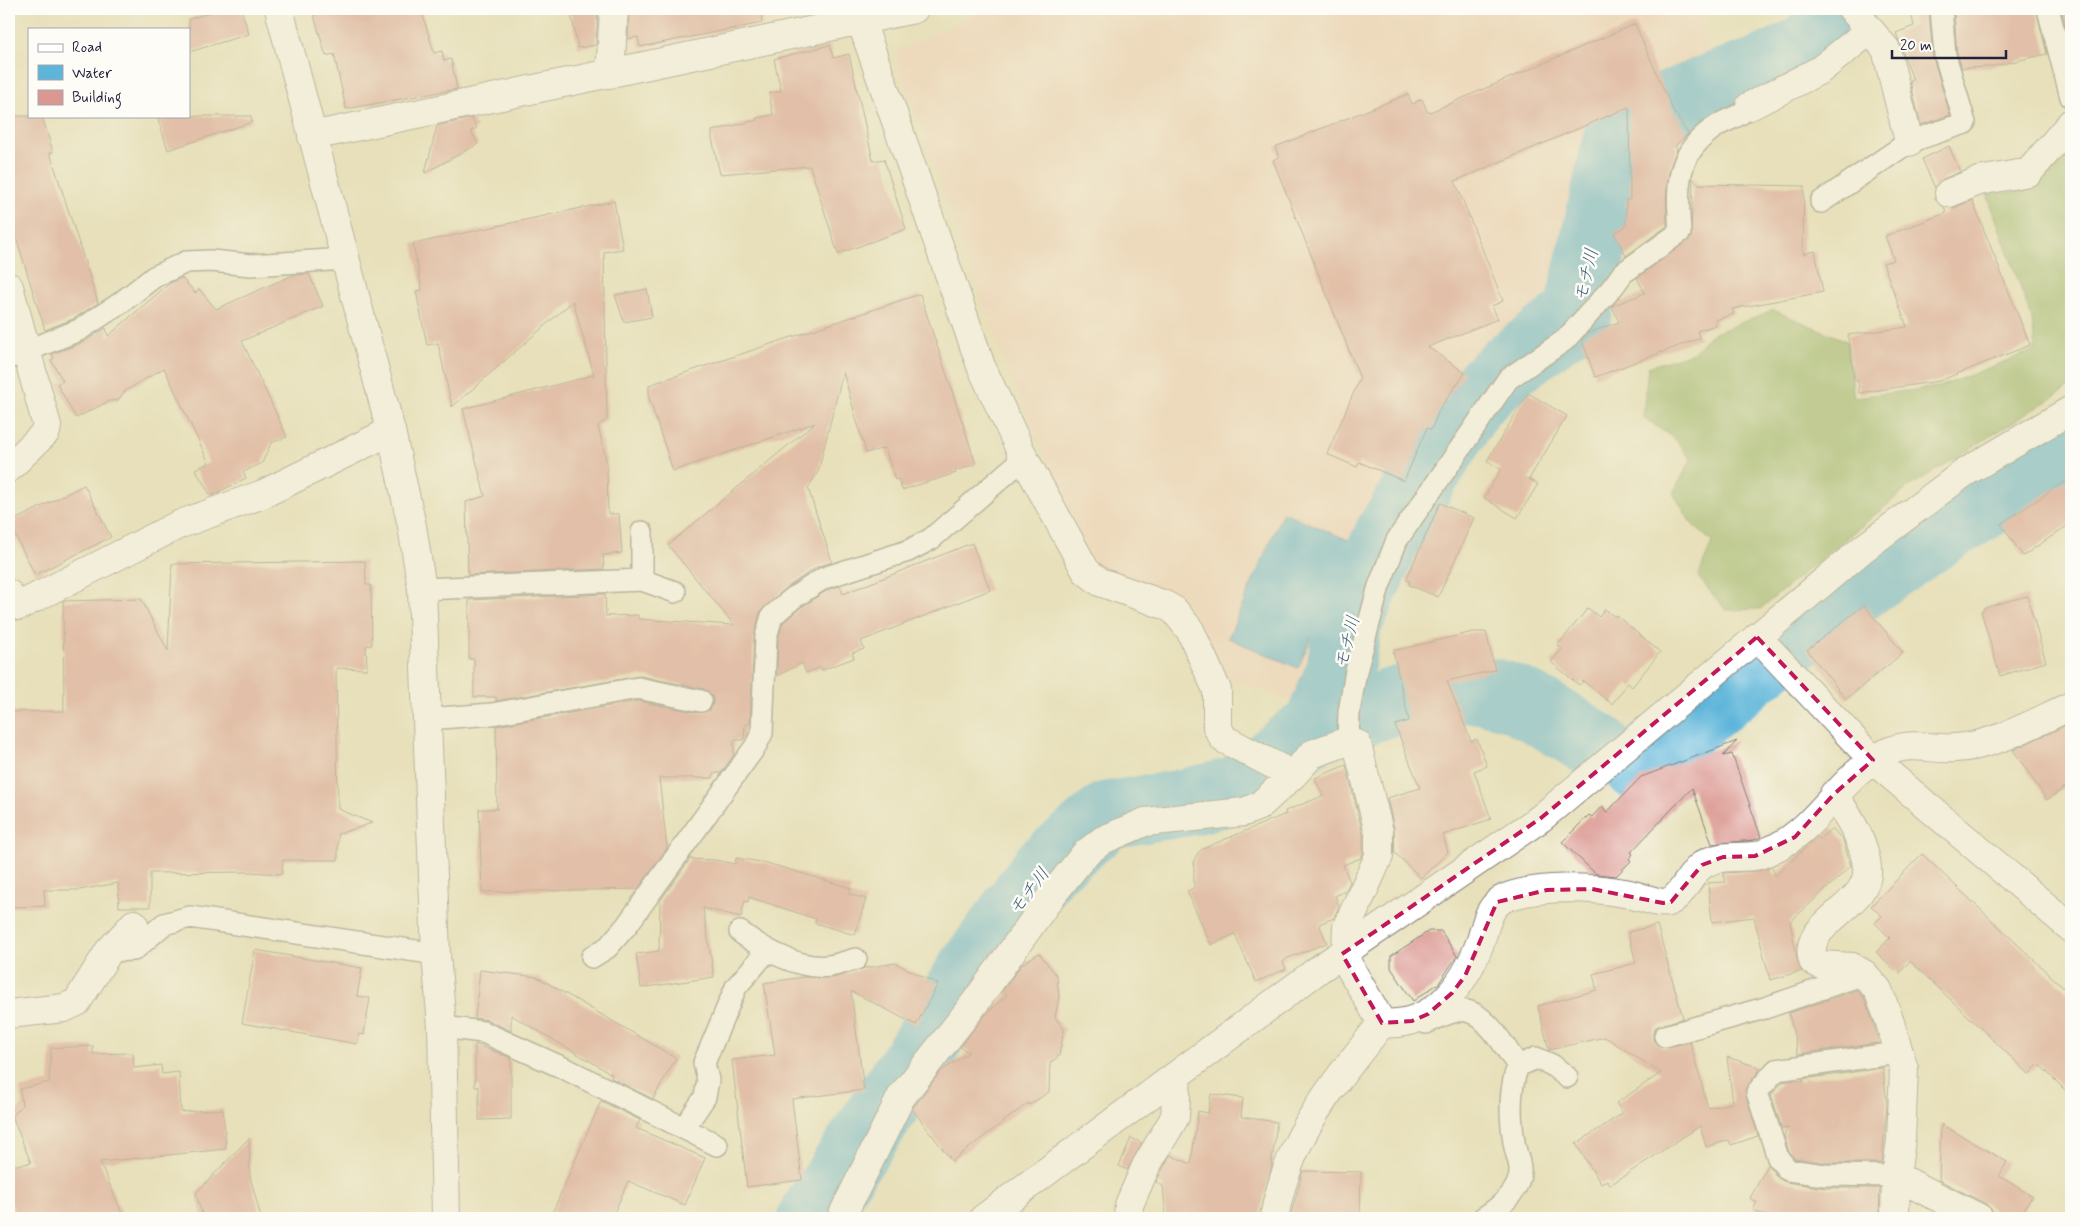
<svg xmlns="http://www.w3.org/2000/svg" width="2080" height="1227" viewBox="0 0 2080 1227" font-family="Mynerve,'Klee One',sans-serif">
  <style>
    .built { fill: #f4d3c0 }
    .forest { fill: #92b265; stroke: #5a6a50 }
    .water { fill: #5db5da; stroke: #406c8a }
    .lines { fill: none; stroke-linecap: round; stroke-linejoin: round }
    .river { stroke: #5db5da; stroke-width: 68 }
    .building { fill: #db9892 }
    .service-casing { stroke: #84817a; stroke-width: 24 }
    .minor-casing { stroke: #84817a; stroke-width: 30 }
    .tertiary-casing { stroke: #84817a; stroke-width: 30 }
    .service { stroke: #fff; stroke-width: 21 }
    .minor { stroke: #fff; stroke-width: 28 }
    .tertiary { stroke: #fff; stroke-width: 28 }
    .marked { fill: none; stroke: #c2185b; stroke-width: 4; stroke-dasharray: 10 6; stroke-linejoin: round }
    .labels { text-anchor: middle; stroke-width: 5; stroke-linejoin: round; paint-order: stroke }
    .water-label { font-size: 18px; font-style: italic; fill: #3a5d7b; stroke: #fdfcf7 }
  </style>
  <rect width="100%" height="100%" fill="#fdfcf7"/>
  <filter id="ink" filterUnits="userSpaceOnUse"><feTurbulence type="fractalNoise" baseFrequency=".02" numOctaves="2"/><feDisplacementMap in="SourceGraphic" scale="10" xChannelSelector="R" yChannelSelector="G"/><feConvolveMatrix kernelMatrix="1 2 1 2 8 2 1 2 1" color-interpolation-filters="sRGB"/></filter>
  <filter id="wash" filterUnits="userSpaceOnUse"><feTurbulence type="fractalNoise" baseFrequency=".0096" numOctaves="4" result="noise"/><feDisplacementMap in="SourceGraphic" scale="20" xChannelSelector="R" yChannelSelector="G"/><feGaussianBlur stdDeviation="1.12" result="paint"/><feColorMatrix in="noise" values="0 0 0 0 0 0 0 0 0 0 0 0 0 0 0 0 0 1.4 0 .05"/><feComposite in="paint" operator="in"/></filter>
  <g filter="url(#wash)">
    <rect width="100%" height="100%" fill="#e7e0ba"/>
    <path class="built" d="M628 9H860L633 56Z
      M986 9H1704L1703 32 1718 73 1617 119 1605 136 1599 154 1574 298 1456 401 1370 541 1301 705 1222 675 1192 610 1180 597 1104 569 1091 560 1005 365 894 53Z"/>
    <path class="forest" d="M2071 136V386L1909 487 1760 609 1726 610 1698 577 1712 542 1691 523 1673 493 1691 460 1676 440 1643 417 1648 367 1693 353 1710 335 1773 310 1847 341 1854 397 1939 387 2035 350 2032 319 1987 194 2021 191 2055 162Z"/>
    <path class="water" d="M1283 512 1353 542 1298 668 1228 638Z"/>
    <g class="lines">
      <path class="river" d="M1316 729C1377 708 1451 672 1515 699 1544 712 1571 730 1598 747
        M1636 766C1688 726 1738 683 1789 642 1875 572 1971 508 2071 459
        M811 1218 929 1039 969 973 1045 868 1108 815 1183 803 1238 790 1299 739 1316 729 1339 673 1349 622 1389 533 1472 401 1510 365 1577 315 1618 135 1644 116 1719 84 1763 70 1799 52 1839 24 1843 9"/>
    </g>
    <g id="blocks">
      <path class="building" d="M222 9H241L249 34 189 52V19Z
        M312 9H421L434 53 442 51 444 61 451 59 457 89 346 109 334 54 326 56Z
        M570 9H598L596 45 578 48Z
        M629 9H761L762 23 640 47 638 37 628 39Z
        M1910 9H1929L1933 58 1950 115 1921 125 1910 81 1913 80 1896 33 1914 26Z
        M1954 9H2036L2047 54 1989 67 1962 68 1957 53Z
        M2061 9H2071V48Z
        M1635 24 1675 115 1676 114 1688 134 1675 146 1677 149 1669 170 1666 200 1667 226 1626 256 1614 233 1626 226V200L1630 199 1629 107 1455 181 1503 301 1492 306 1498 319 1428 347 1465 373 1440 408 1431 430 1427 428 1404 481 1359 462 1357 467 1327 454 1360 378 1273 160 1279 157 1275 147 1408 94 1412 104 1422 99 1428 113Z
        M830 45 833 58 849 54 873 161 884 159 906 229 838 254 810 166 720 174 712 138V131L757 120 756 118 773 115 769 93 781 91 774 59Z
        M9 116H42L53 152 50 153 98 303 73 319 45 330 9 215Z
        M157 116H251L252 122 168 150Z
        M471 118 477 128 471 131 478 144 425 173 437 126Z
        M1949 146 1960 172 1943 179 1935 188 1922 159Z
        M1693 178 1697 184 1804 186 1803 254 1815 251 1823 292 1732 309 1734 314 1715 320 1716 325 1697 331 1700 338 1595 377 1582 340 1588 333 1619 322 1612 306 1645 293 1637 278 1691 238Z
        M1972 200 2030 345 1939 381 1859 393 1858 380H1854L1848 335 1907 327 1883 263 1894 260 1885 236 1946 213 1944 207 1954 208Z
        M614 201 623 249 604 252 607 419 598 426 607 464 608 514H619L622 553 603 555 604 569 468 575 466 502 485 496 463 409 594 375 573 301 452 407 438 343 427 345 416 291 422 290 413 244Z
        M309 274 323 306 242 341 287 437 271 443 262 463 243 472 246 478 211 496 195 469 209 463 164 368 125 391 118 400 109 401 76 418 57 384 63 381 51 360 54 358 52 354 84 342 106 328 108 336 170 283 182 278 195 293 199 289 216 309 293 275Z
        M647 289 652 317 624 322 615 295Z
        M920 294 976 464 955 471 956 473 902 490 898 479 895 480 885 448 866 453 843 372 818 472 808 488 832 562 817 567 786 588 760 612 754 636 750 724H745L744 740H734V755L721 773H713V778H659L667 848 638 889 482 892 479 809H497L496 726 638 701 699 713 710 710 713 703V697L704 689 640 676 496 701V697H474V659H469V600L605 594 606 616 638 615V619L734 625 668 545 815 423 673 471 649 398V385Z
        M1528 393 1567 416 1529 479 1538 484 1517 518 1484 498 1501 469 1487 461Z
        M2071 477V523L2023 556 2001 524Z
        M84 485 111 537 35 575 9 523Z
        M1440 503 1474 518 1438 597 1409 585 1410 581 1406 580Z
        M972 543 990 590 861 641 864 649 852 653 854 658 822 670 821 667 806 673 802 663 777 676 778 639 783 623 800 608 829 589 840 586 843 594Z
        M365 561 366 585H371L372 645 366 646 367 669 336 668 338 809 372 823 338 834V860H283L282 874 249 872 150 873V907H119L118 883 79 890H44L45 906 9 907V712L64 711 63 601 141 599 168 651 172 564Z
        M2027 596 2046 662 2000 676 1981 611 1984 610 1983 608Z
        M1864 605 1903 653 1846 699 1807 650Z
        M1588 608 1599 617 1605 609 1615 617 1616 615 1660 652 1632 687 1628 683 1612 704 1583 681 1579 685 1551 662 1562 649 1558 645Z
        M1473 632H1486L1495 670 1447 681 1471 741 1477 739 1487 766 1474 771 1491 819 1443 835 1448 852 1421 878 1395 853 1394 828 1387 798 1420 788 1395 725 1409 721 1393 651Z
        M2071 723V783L2047 800 2013 750Z
        M1737 741 1723 756 1732 754 1761 837 1754 840 1712 844 1692 788 1631 852 1633 854 1629 859 1631 861 1616 876 1596 874 1562 842 1589 815 1592 817 1602 806 1607 812 1641 777Z
        M1346 765 1363 834V853L1361 858 1343 865 1350 882 1346 891 1335 896 1339 906 1334 918 1319 924 1327 943 1288 958 1283 962 1286 969 1256 982 1235 934 1211 945 1187 891 1194 888V861L1197 854 1202 849 1286 814 1285 811 1323 796 1315 778Z
        M1832 828 1843 840 1851 866 1790 922 1798 963 1802 971 1770 980 1754 917 1712 922 1708 883 1726 882 1723 873 1758 871 1772 867 1775 876 1817 837 1820 839Z
        M1922 854 2071 995V1096L2039 1064 2029 1074 1910 961 1899 974 1876 952 1890 938 1875 923 1882 916 1871 906Z
        M736 858 767 863 851 888 849 894 866 899 855 935 815 923 816 919 749 897 748 902 745 901 741 917 703 908 714 977 641 988 636 954 659 951 660 901 690 859 715 860 735 864Z
        M1657 925 1683 1018 1656 1027 1653 1032V1040L1662 1048 1690 1042 1708 1108 1733 1103 1727 1057 1761 1068 1745 1090 1758 1136 1731 1145 1729 1140 1706 1147 1700 1126 1610 1185 1607 1180 1601 1184 1576 1144 1623 1113 1616 1103 1661 1073 1605 1037 1549 1050 1538 1006 1597 990 1593 974 1636 963 1628 932Z
        M1429 931H1441L1457 956 1439 983 1413 1001 1391 968V956Z
        M255 950 362 968 357 996 370 998 364 1035 359 1034 357 1044 242 1023Z
        M1039 953 1057 976 1059 997 1055 1017 1064 1029 1059 1056 1050 1063 1049 1092 1029 1105 1028 1103 952 1161 912 1109 940 1072 969 1052 960 1047 988 1012 1007 995 1003 990 1022 964Z
        M895 963 938 984 916 1025 851 991 864 1090 792 1099 802 1180 747 1187 732 1060 775 1055 764 983 804 977 834 978 865 968Z
        M480 970 537 977 676 1058 653 1099 611 1078 612 1074 511 1015V1031L488 1020 475 1018Z
        M1857 990 1864 998 1874 1024 1878 1043 1798 1054 1789 1013Z
        M475 1044 511 1058V1119L479 1120V1087H475Z
        M93 1046V1054L133 1053 134 1068 161 1065 162 1074 179 1072 181 1112 223 1109 226 1149 100 1162 124 1218H15L9 1192V1166L31 1163 12 1116 22 1106 20 1089 49 1082 51 1048Z
        M1883 1068 1887 1105 1882 1163H1826L1794 1158 1789 1152 1784 1135 1788 1128 1782 1129 1771 1095 1782 1082 1796 1080 1804 1082 1803 1079Z
        M1211 1094 1243 1098 1241 1117 1277 1122 1271 1169 1259 1218H1166L1163 1186 1156 1182 1170 1155 1191 1164 1198 1111 1208 1113Z
        M601 1101 640 1120 636 1128 705 1158 685 1205 628 1181 612 1218H550Z
        M1941 1124 2007 1162 1999 1176 2032 1196 2019 1218H1994L1992 1210 1986 1204 1939 1180Z
        M249 1138 250 1176 261 1218H203L196 1193Z
        M1131 1138 1142 1143 1127 1170 1119 1166Z
        M1768 1165 1778 1178 1786 1182 1825 1188H1880L1879 1218H1770L1753 1210 1757 1202 1750 1198Z
        M1303 1171 1361 1172 1360 1218H1290Z"/>
    </g>
  </g>
  <g filter="url(#ink)">
    <use href="#blocks" fill-opacity="0" stroke="#84817a" stroke-width="1"/>
    <g class="lines">
      <defs>
        <path id="service" d="M2048 9 2071 97
          M1821 202 1909 142 1965 123 1945 55 1941 9
          M9 358 79 330 119 304 154 277 186 262 211 261 251 265 346 259
          M642 532V580
          M422 589 642 580 675 592
          M427 719 492 714 638 688 701 701
          M1348 741 1349 712 1356 671 1379 586 1397 540 1508 379 1565 340 1612 288 1623 273 1680 232C1677 187 1674 153 1717 126 1730 117 1738 119 1750 106
          M740 932C763 949 799 970 829 966 838 965 847 961 856 959
          M109 951 134 950 164 924 190 917 436 954
          M592 957 608 947 627 925 755 747 762 733 766 637 772 616 793 598 824 578 908 551 931 539 1024 458
          M1426 1023C1438 1018 1454 1008 1467 1011 1487 1015 1507 1050 1518 1066
          M442 1027 483 1032 568 1070 717 1145
          M1665 1036 1765 1008 1864 974
          M684 1128 705 1097 708 1080 704 1063 736 987 767 951
          M1896 1176 1825 1175 1788 1170 1778 1158 1757 1092 1776 1070 1897 1053
          M1483 1218C1499 1208 1522 1190 1520 1168 1519 1159 1515 1151 1514 1142 1510 1117 1509 1089 1518 1066L1536 1058 1552 1065 1567 1077"/>
        <path id="minor" d="M1852 9 1886 49 1909 142
          M861 21 981 366 1024 458 1086 571 1100 582 1165 605 1174 610 1190 630 1217 690V727L1224 739 1293 775 1312 754 1348 741 1357 744 1379 832V856L1347 927 1346 950
          M610 74 614 9
          M1750 106 1820 70 1869 31
          M312 136 914 9
          M1949 193 1979 181 2029 172 2071 123
          M9 287 47 426 46 432 9 468
          M9 594 13 604 19 606 178 525 263 494 391 431
          M1757 637 1873 760 2071 928
          M1834 794C1848 817 1864 839 1867 867 1872 907 1800 921 1813 961L1821 965 1852 967 1864 974 1878 990 1889 1019 1904 1069 1901 1140 1896 1176 1895 1218
          M9 1014 64 1008 77 1002 109 951 134 924
          M1382 1023C1432 1028 1464 986 1480 943 1486 927 1487 906 1505 898 1537 885 1590 887 1624 893 1635 894 1659 905 1668 902 1682 897 1689 875 1701 866 1716 854 1737 858 1754 856 1761 856 1770 850 1777 847 1819 826 1841 775 1886 753 1911 740 1929 750 1955 748 1995 746 2035 722 2071 706
          M1896 1176 1979 1218
          M841 1218 901 1097 974 1004 1052 895 1085 854 1103 840 1145 822 1244 812 1259 806 1293 775
          M984 1218 1318 970 1541 818 1864 548 1964 473 2071 410
          M1128 1218 1129 1205 1146 1166 1175 1117 1177 1075
          M1274 1218C1289 1134 1331 1088 1382 1023L1342 954"/>
        <path id="tertiary" d="M279 9 391 431 412 526 422 589 436 954 442 1027 446 1218"/>
      </defs>
      <use href="#service" class="service-casing"/>
      <use href="#minor" class="minor-casing"/>
      <use href="#tertiary" class="tertiary-casing"/>
      <use href="#service" class="service"/>
      <use href="#minor" class="minor"/>
      <use href="#tertiary" class="tertiary"/>
    </g>
  </g>
  <path d="M0 0H2080V1227H0ZM1757 637 1873 760 1834 794 1795 837 1755 856 1723 857 1702 865 1671 902 1663 903 1592 889 1547 890 1497 902 1465 976 1452 993 1428 1014 1412 1021 1382 1023 1342 954 1541 818Z" fill="#e7e0ba" fill-opacity=".55" fill-rule="evenodd"/>
  <path class="marked" d="M1757 637 1873 760 1834 794 1795 837 1755 856 1723 857 1702 865 1671 902 1663 903 1592 889 1547 890 1497 902 1465 976 1452 993 1428 1014 1412 1021 1382 1023 1342 954 1541 818Z"/>
  <g class="labels">
    <g class="water-label">
      <text transform="translate(1586 275) rotate(-77)" y="6">モチ川</text>
      <text transform="translate(1347 642) rotate(-76)" y="6">モチ川</text>
      <text transform="translate(1029 891) rotate(-53)" y="6">モチ川</text>
    </g>
  </g>
  <rect width="2080" height="1227" fill="none" stroke="#fdfcf7" stroke-width="30"/>
  <rect x="28" y="28" width="162" height="90" fill="#fdfcf7" stroke="#a5a5ac"/>
  <rect x="38" y="44" width="25" height="8" fill="#ffffff" stroke="#a5a5ac"/>
  <text x="72" y="52" font-size="15" fill="#22223b">Road</text>
  <rect x="38" y="65" width="25" height="15" fill="#5db5da" stroke="#a5a5ac"/>
  <text x="72" y="78" font-size="15" fill="#22223b">Water</text>
  <rect x="38" y="90" width="25" height="15" fill="#db9892" stroke="#a5a5ac"/>
  <text x="72" y="102" font-size="15" fill="#22223b">Building</text>
  <path d="M1892 50v8h114v-8" fill="none" stroke="#22223b" stroke-width="2.5"/>
  <text x="1900" y="50" font-size="15" fill="#22223b" stroke="#fdfcf7" stroke-width="4" paint-order="stroke">20 m</text>
</svg>
